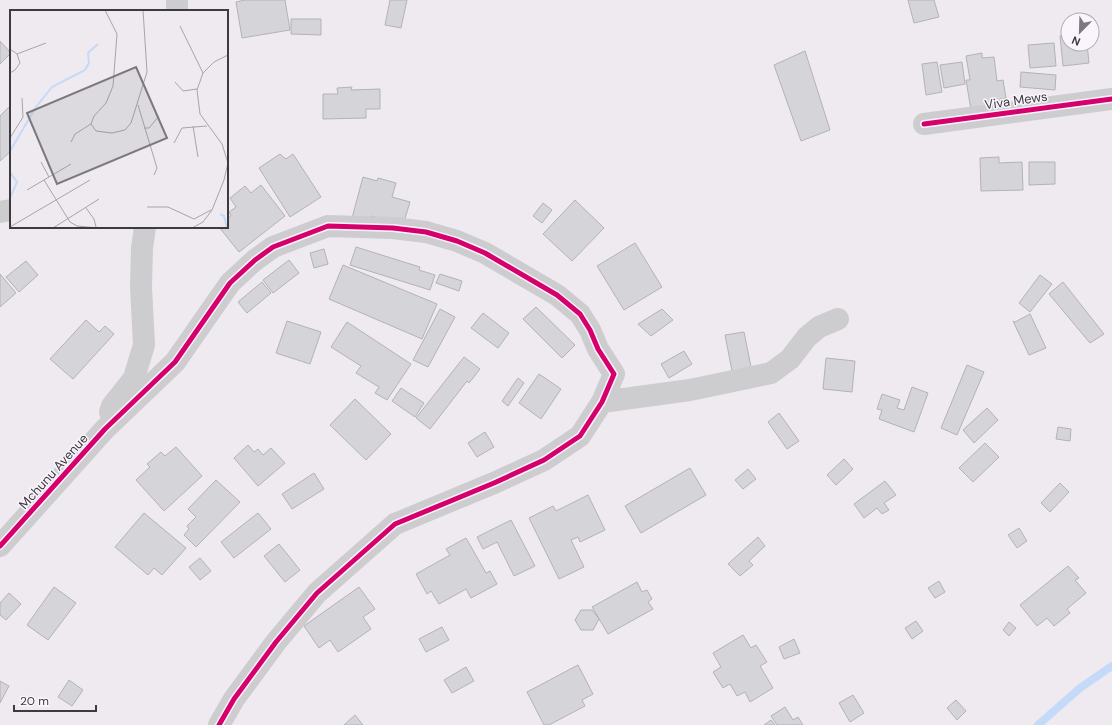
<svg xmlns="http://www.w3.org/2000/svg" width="1112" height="725" viewBox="0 0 1112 725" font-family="'DM Sans',sans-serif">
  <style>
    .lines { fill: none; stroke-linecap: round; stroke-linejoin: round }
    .stream { stroke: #c5daf8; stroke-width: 8 }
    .building { fill: #d5d4d9; stroke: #b4b2b7 }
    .minor { stroke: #cdccce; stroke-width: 22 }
    .cycleway-casing { stroke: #faf5fd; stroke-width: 8 }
    .cycleway { stroke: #d6006c; stroke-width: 5 }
    .labels { text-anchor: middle; stroke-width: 3; stroke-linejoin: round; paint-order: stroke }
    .street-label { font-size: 13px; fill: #3e3b40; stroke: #faf5fd }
    .inset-river { fill: none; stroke: #c5daf8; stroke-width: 2 }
    .inset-road { fill: none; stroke: #a8a4aa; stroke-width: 1 }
    .view { fill: #7c787e; fill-opacity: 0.15; stroke: #7c787e; stroke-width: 2 }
    .inset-edge { fill: none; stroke: #3e3b40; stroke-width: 2 }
  </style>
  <rect width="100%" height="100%" fill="#eeeaf0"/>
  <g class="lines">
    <path class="stream" d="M1038 725 1080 688 1112 666"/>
  </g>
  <path class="building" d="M245 0H285L290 30 242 38 236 2Z
    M390 0H407L401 28 385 25Z
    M908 0H934L939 17 914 23Z
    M291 19H321V35L291 34Z
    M1060 36H1068V44H1087L1089 63 1063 66Z
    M0 41 11 53 0 64Z
    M1054 43 1056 66 1030 68 1028 45Z
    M805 51 830 130 801 141 774 65Z
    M982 53V58L994 57 997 81 1003 80 1006 98 1000 99 1001 106 971 110 966 80H970L966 56Z
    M937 62 942 92 926 95 922 64Z
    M962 62 965 84 944 88 940 65Z
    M1021 72 1056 75 1055 90 1020 87Z
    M352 87 351 90 380 89V109H366V118L323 119V94H338L337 88Z
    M10 106 11 151 0 161V116Z
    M280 154 286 159 293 154 321 197 290 217 259 168Z
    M999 157V163L1022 162 1023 190 981 191 980 158Z
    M1029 162H1055V184L1029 185Z
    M363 177 377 181 378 178 396 183 392 197 410 202 403 225 371 216 369 224 352 218Z
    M261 185 285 216 239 252 219 227H227V219L231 216 229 212 236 207 230 198 245 186 251 193Z
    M575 200 604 228 572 261 543 234Z
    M543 203 552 210 542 223 533 216Z
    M635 243 662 287 624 310 597 266Z
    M356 247 420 267 419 270 435 275 430 290 350 265Z
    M324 249 328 264 314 268 310 253Z
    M289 260 299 273 273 293 263 280Z
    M26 261 38 275 19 292 6 277Z
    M343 265 437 304 422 339 329 299Z
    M0 274 16 293 0 307Z
    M440 274 462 281 459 291 436 283Z
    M1040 275 1052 284 1030 312 1019 303Z
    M262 282 271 293 247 313 238 302Z
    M1063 282 1104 334 1090 343 1049 294Z
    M536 307 575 345 562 358 523 319Z
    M440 309 455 317 428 367 413 360Z
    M662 309 673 320 651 336 638 324Z
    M483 313 509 333 498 348 471 328Z
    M1030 314 1046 348 1029 355 1013 321 1015 322Z
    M86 320 99 332 105 326 114 334 73 379 50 359Z
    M287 321 321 332 310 364 276 353Z
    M347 322 411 364 387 400 375 393 379 387 356 373 361 366 331 347Z
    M744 332 752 372 733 376 725 335Z
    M684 351 692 364 669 378 661 364Z
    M464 357 480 369 469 383 467 381 430 429 416 418Z
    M826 358 855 361 852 392 823 389Z
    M967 365 984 372 957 435 941 428Z
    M539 374 561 389 541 419 519 403Z
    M518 378 524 383 508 406 502 401Z
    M912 387 928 393 914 432 879 419 882 410 877 409 882 394 900 400 897 408 904 410Z
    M401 388 424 403 415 417 392 401Z
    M355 399 391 434 366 460 330 425Z
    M987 408 998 420 974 443 963 430Z
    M779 413 799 441 787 449 768 422Z
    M1058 427 1071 429 1070 441 1056 439Z
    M485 432 494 447 477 457 468 443Z
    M985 443 999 457 973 482 959 468Z
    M248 445 254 452 258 449 263 455 271 448 285 463 258 486 234 458Z
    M176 447 202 476 164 511 136 480 150 467 147 464 161 452 165 456Z
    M844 459 853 469 836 485 827 475Z
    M690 468 706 495 641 533 625 506Z
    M748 469 756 479 743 489 735 480Z
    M314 473 324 489 292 509 282 494Z
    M216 480 240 502 196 547 184 535 189 529 187 526 196 517 188 509Z
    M885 481 896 495 884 503 889 510 882 514 877 508 864 518 854 504Z
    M1060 483 1069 492 1050 512 1041 503Z
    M588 495 605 530 580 542 578 537 571 540 584 567 559 579 529 518 553 506 556 511Z
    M144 513 186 548 162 575 154 568 148 575 115 547Z
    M258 513 271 529 234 558 221 542Z
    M511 520 535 566 514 576 497 542 483 549 477 537Z
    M1019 528 1027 541 1017 548 1008 535Z
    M758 537 765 546 749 561 753 565 740 576 728 564Z
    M466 538 486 573 490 571 497 584 471 598 466 589 439 604 431 591 427 594 416 574 450 555 446 549Z
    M279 544 300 570 285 582 264 556Z
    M200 558 211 571 200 580 189 567Z
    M1068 566 1079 578 1075 580 1086 593 1067 609 1070 613 1054 626 1047 618 1037 626 1020 605Z
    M939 581 945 592 935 598 928 588Z
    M637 582 642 592 647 590 652 599 648 602 653 609 608 634 592 607Z
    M54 587 76 603 48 640 27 625Z
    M359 587 375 609 363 617 371 629 338 652 330 640 319 648 304 626Z
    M9 593 21 604 6 620 0 615V603Z
    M581 610H592L599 619 593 630H581L575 620Z
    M916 621 923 631 912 639 905 628Z
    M1009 622 1016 628 1009 636 1003 630Z
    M442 627 449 640 426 652 419 639Z
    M743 635 751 648 756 645 767 662 760 666 773 688 750 702 745 692 737 696 730 684 723 688 713 672 721 667 713 653Z
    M794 639 800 653 784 659 779 647Z
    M578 665 593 694 582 700 585 706 549 725H544L527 692Z
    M466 667 474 681 452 693 444 680Z
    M69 680 83 690 72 706 58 697Z
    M0 681 9 686 0 703Z
    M853 695 864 713 850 722 839 703Z
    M956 700 966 711 957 720 947 708Z
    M785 707 793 720 798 717 803 725H777L771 716Z
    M355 715 363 725H344Z
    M771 720 775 725H764Z"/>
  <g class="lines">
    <path class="minor" d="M177 11V0
      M924 124 1112 99
      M0 212 11 210
      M602 402 690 390 771 373 790 359 807 337 819 327 838 319
      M110 412 112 406 134 378 144 345 141 287 142 248 145 227
      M0 546 105 429 175 362 230 283 255 260 273 247 328 226 393 228 426 232 457 241 485 253 557 295 580 314 590 330 598 349 614 374 602 402 580 436 544 460 494 483 395 524 317 593 276 642 234 699 219 725"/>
    <defs>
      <path id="cycleway" d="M924 124 1112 99
        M0 546 105 429 175 362 230 283 255 260 273 247 328 226 393 228 426 232 457 241 485 253 557 295 580 314 590 330 598 349 614 374 602 402 580 436 544 460 494 483 395 524 317 593 276 642 234 699 219 725"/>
    </defs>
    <use href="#cycleway" class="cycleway-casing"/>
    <use href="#cycleway" class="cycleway"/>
  </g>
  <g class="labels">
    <g class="street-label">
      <text transform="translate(1016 100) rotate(-8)" y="5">Viva Mews</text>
      <text transform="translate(53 471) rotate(-48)" y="5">Mchunu Avenue</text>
    </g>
  </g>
  <g transform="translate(10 10)">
    <rect width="218" height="218" fill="#eeeaf0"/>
    <path class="inset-river" d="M0 141 26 97 42 77 75 60 79 53 78 43 88 34M0 162 7 172 0 188M210 204 214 206 217 218"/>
    <path class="inset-road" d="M170 16 193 63M0 39 7 44 10 53 5 60 0 63M7 44 36 33M165 72 173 81 187 79M128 95 147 158 144 165M81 114 86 121 102 123 115 120 121 113 137 62 133 0M183 116 188 147M134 118H139L149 106M0 128 13 107 12 88M61 132 65 124 81 114 84 106 96 93 103 76 107 24 95 0M164 133 172 118 197 116M31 152 39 167M34 170 60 212 67 216 88 218M17 180 61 154M137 197H158L184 209 201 200M76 198 84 209 86 217M0 217 80 170M43 218 89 189M182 218 193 212 202 200 214 170 218 153 212 134 190 104 187 80 193 63 204 52 218 45"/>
    <path class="view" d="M126 57 157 128 47 174 17 103Z"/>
    <rect width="218" height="218" class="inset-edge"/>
  </g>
  <g transform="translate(1080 32) rotate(203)"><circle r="19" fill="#faf5fd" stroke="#afabb1"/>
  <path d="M0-3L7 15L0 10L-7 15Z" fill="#7c787e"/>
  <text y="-6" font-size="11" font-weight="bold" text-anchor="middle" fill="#3e3b40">N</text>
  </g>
  <path d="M14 705v6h82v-6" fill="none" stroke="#3e3b40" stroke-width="2"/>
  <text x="20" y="705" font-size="12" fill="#3e3b40" stroke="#faf5fd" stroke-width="3" paint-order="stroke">20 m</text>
</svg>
